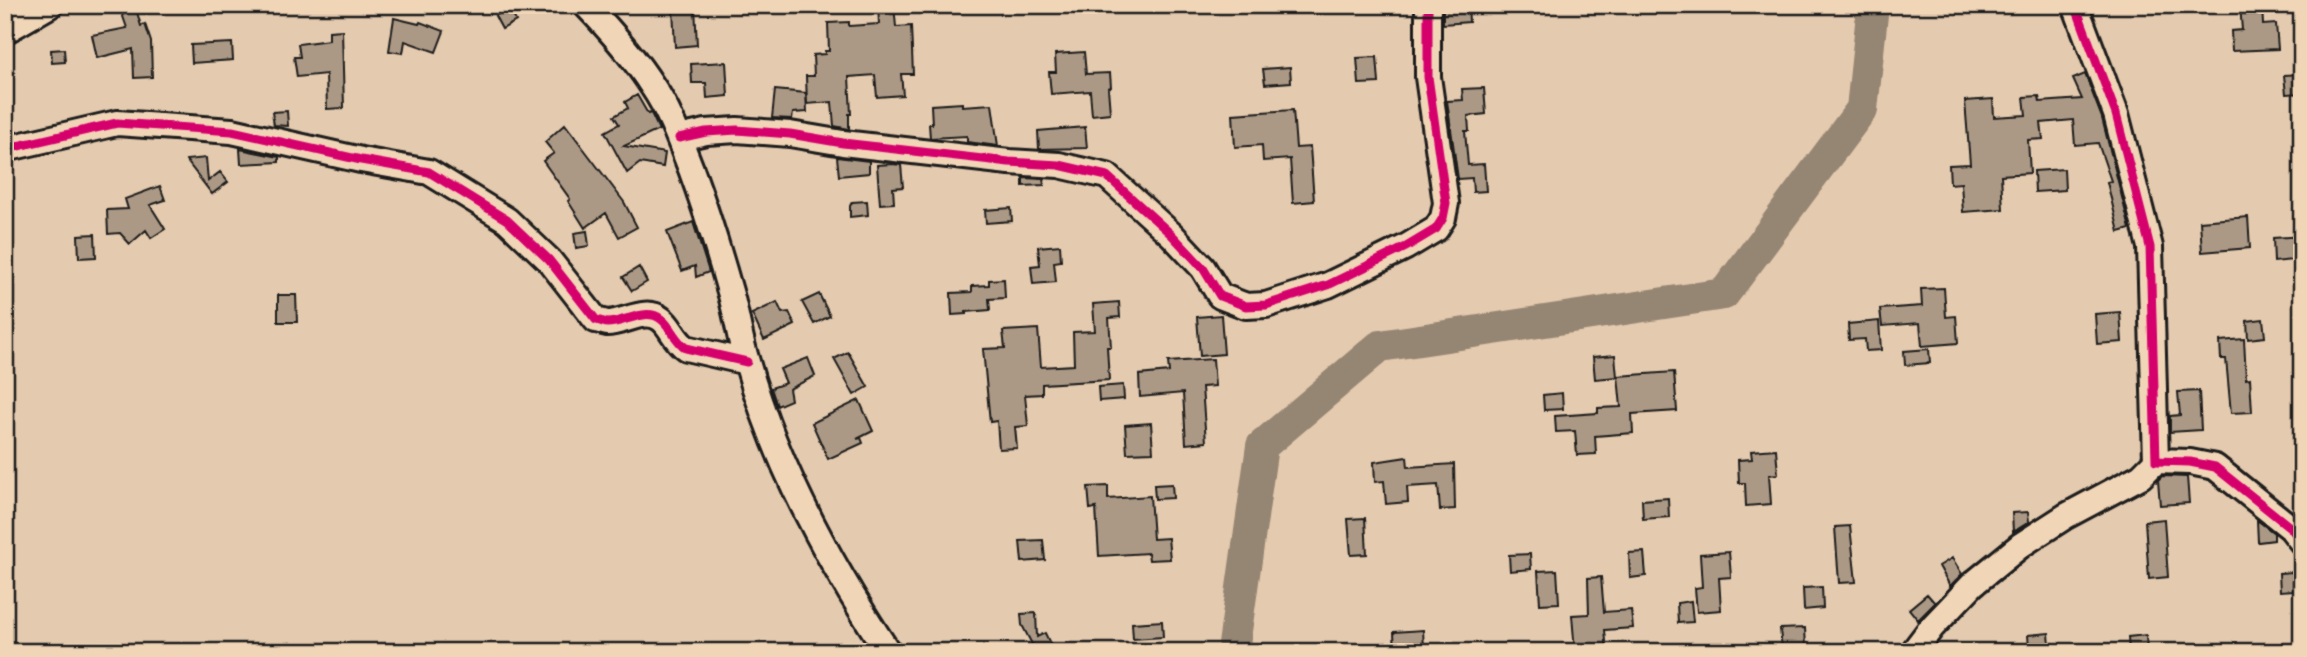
<svg xmlns="http://www.w3.org/2000/svg" width="2307" height="657" viewBox="0 0 2307 657" font-family="'Indie Flower',sans-serif">
  <style>
    .lines { fill: none; stroke-linecap: round; stroke-linejoin: round }
    .river { stroke: #958573; stroke-width: 32 }
    .building { fill: #ac9985; stroke: #1c1c1c; stroke-width: 2 }
    .minor-casing { stroke: #1c1c1c; stroke-width: 30 }
    .minor { stroke: #f1d5b7; stroke-width: 24 }
    .cycleway-casing { stroke: #f1d5b7; stroke-width: 13 }
    .cycleway { stroke: #d6006c; stroke-width: 9 }
  </style>
  <rect width="100%" height="100%" fill="#e4caae"/>
  <filter id="ink" filterUnits="userSpaceOnUse"><feTurbulence type="fractalNoise" baseFrequency=".0143" numOctaves="2"/><feDisplacementMap in="SourceGraphic" scale="14" xChannelSelector="R" yChannelSelector="G"/><feConvolveMatrix kernelMatrix="1 2 1 2 8 2 1 2 1" color-interpolation-filters="sRGB"/></filter>
  <g filter="url(#ink)">
    <g class="lines">
      <path class="river" d="M1233 652 1262 446 1380 346 1724 294 1862 109 1873 5"/>
    </g>
    <path class="building" d="M129 5H135L141 26 145 24 151 42 152 77 134 78 133 49 97 58 92 35 127 28 120 8Z
      M878 5H894L896 27 911 26 913 74H901L903 95 877 97 875 75 849 77 851 114H849V129L834 126 832 102 807 104 806 76H814L813 55 825 54V51H829L828 23 849 22V26L879 24Z
      M1443 5H1468L1469 22 1443 24Z
      M2240 5H2262L2263 25 2276 24 2278 49 2232 51 2231 31 2242 30Z
      M695 7 697 45 675 47 673 8Z
      M509 8 516 21 502 29 495 16Z
      M394 18 419 24 420 22 444 31 436 52 405 41 403 53 389 51Z
      M342 30 344 108 327 109 326 74 297 77 294 57H300L298 44 329 40V31Z
      M232 43 233 60 192 63 191 45Z
      M64 49 65 62 52 63 51 50Z
      M1084 52 1086 74 1110 73 1111 87 1108 88 1110 113 1092 115 1090 91 1051 94 1049 72H1056L1055 54Z
      M1377 57 1379 83 1359 84 1357 58Z
      M726 62 728 96 707 98 706 83H692L691 64Z
      M1290 67 1291 82 1265 84 1263 69Z
      M2085 74 2102 118 2130 229 2119 232 2107 182 2111 181 2098 143 2075 145 2073 120 2041 123 2043 139 2028 140 2030 173 2001 175 2003 209 1963 212 1961 183 1950 184 1949 165 1970 164 1965 101 1993 99 1994 117 2026 115 2024 97 2039 96 2040 102 2082 99 2073 79Z
      M2302 74V93L2286 94 2284 75Z
      M1484 88 1486 114 1468 116 1469 131H1465L1468 165 1484 164 1486 191 1473 192 1472 178 1458 179 1447 101 1463 100 1462 89Z
      M775 90 806 93 807 112 793 113 792 119 772 118Z
      M637 95 648 114 651 113 659 130 624 146 665 153 663 167 640 163 627 173 605 132 619 124 614 116 628 108 625 102Z
      M962 103V106L992 104 998 146 967 142V136L930 138 929 124H932L931 105Z
      M1293 110 1296 148 1310 147 1314 201 1293 203 1290 159 1263 161 1262 145 1235 147 1233 114Z
      M287 111 288 126 274 125 272 112Z
      M565 124 624 202 637 227 619 237 606 213 585 228 568 201 570 199 543 161 554 153 545 142Z
      M1085 127 1087 148 1039 149 1038 131Z
      M240 149 279 157V162L241 164Z
      M837 157 869 161V173L839 176Z
      M206 158 208 181 220 172 228 182 212 194 186 160Z
      M892 164 901 165 903 187 893 188 894 203 880 204 877 165Z
      M2064 169 2065 190 2035 192 2034 171Z
      M1023 178 1043 179 1044 185 1023 186Z
      M160 186 165 200 150 205 165 229 151 238 146 230 130 244 120 233 108 234 107 210 128 209 125 199Z
      M867 201 868 215 850 217V206L852 202Z
      M1011 208 1012 221 986 223 985 210Z
      M2248 217 2250 248 2202 252 2200 221Z
      M693 222 709 272 696 277 695 266 682 271 667 232Z
      M587 231 589 246 576 248 574 233Z
      M95 234 96 257 79 258 78 235Z
      M2302 236V259L2274 262 2273 238Z
      M1060 245 1061 261 1054 262 1056 282 1033 284 1031 266 1040 265 1038 247Z
      M639 267 647 282 632 291 623 277Z
      M1004 279 1005 298 989 299 990 310 966 312V314L952 315 951 293 972 292V286L989 285V280Z
      M1944 288 1946 317 1956 316 1958 343 1922 346 1920 323 1882 326 1880 309 1922 306 1921 289Z
      M819 294 830 316 814 324 802 302Z
      M278 295H296L297 322H278Z
      M777 302 782 313 789 312 795 325 764 340 752 314Z
      M1119 302 1120 317 1109 318 1111 347H1107L1109 380 1042 384V394L1025 395 1028 426 1015 427 1017 448 999 449 997 421 990 422 983 349 1005 348 1003 331 1038 329 1041 367 1074 365 1073 332 1095 331 1093 304Z
      M2120 312 2122 342 2097 344 2095 314Z
      M1221 315 1224 354 1200 356 1197 317Z
      M2263 319 2265 337 2248 339 2247 321Z
      M1879 321 1881 350 1866 351 1865 339 1849 340 1848 324Z
      M2244 339 2246 379 2250 378 2252 412 2231 413 2226 359H2221L2220 341Z
      M1929 349 1930 363 1905 365 1904 351Z
      M848 352 868 387 854 395 834 359Z
      M1615 355 1617 377 1595 379 1593 357Z
      M808 358 815 376 789 389 791 400 777 406 771 388 786 383 780 369Z
      M1213 359 1215 386 1202 387 1206 442 1186 444 1183 393 1140 397 1139 375 1169 372 1168 362Z
      M1674 372 1677 411 1632 414 1633 433 1595 436 1596 454 1577 455 1575 431 1556 432 1555 416 1598 413V408L1621 407 1618 376Z
      M1123 385 1124 399 1099 401 1098 387Z
      M2199 391 2201 430 2170 432V416L2180 415 2178 392Z
      M1562 393 1563 409 1544 410 1543 395Z
      M859 400 873 431 857 439 861 438 863 443 828 459 812 423Z
      M1151 423 1153 452 1127 453 1125 425Z
      M1776 449 1778 474 1769 475 1771 504 1746 506 1745 483H1739L1738 460 1752 459 1751 451Z
      M1407 457 1408 467 1454 464 1455 509 1440 510 1438 485 1407 487 1408 502 1386 504 1384 481 1375 482 1374 462Z
      M2162 476 2187 477 2189 503 2160 505 2158 480Z
      M1172 484 1173 498 1155 499 1154 485Z
      M1108 486V499L1150 496 1153 539 1168 538 1170 559 1149 560 1148 553 1099 556 1096 508 1090 509 1088 487Z
      M1668 498 1669 517 1643 519 1642 500Z
      M2028 512 2029 522 2013 532 2012 513Z
      M1365 518 1367 554 1351 555 1348 519Z
      M2164 519 2168 577 2149 579 2145 521Z
      M2257 520 2274 533V540L2258 542Z
      M1850 526 1856 582 1839 583 1835 527Z
      M1043 540 1045 560 1022 562 1020 541Z
      M1644 552 1646 576 1630 578 1629 553Z
      M1729 552 1731 577 1719 578 1721 610 1697 612 1695 588 1702 587 1700 554Z
      M1530 554 1531 569 1510 571 1509 555Z
      M1952 558 1962 574 1950 586 1939 566Z
      M1557 570 1559 603 1540 604 1538 571Z
      M2293 572 2294 590 2280 591 2279 573Z
      M1601 577 1604 612 1631 610 1633 628 1605 630 1607 652H1575L1572 615 1589 614 1588 578Z
      M1822 587 1823 608 1804 610 1803 588Z
      M1927 594 1935 603 1918 620 1909 609Z
      M1691 601 1693 622 1678 623 1677 603Z
      M1036 613 1037 637 1045 633 1054 652H1036L1022 625 1021 614Z
      M1162 621 1163 637 1133 639 1132 623Z
      M1805 628 1806 648 1782 649 1780 629Z
      M1423 630 1424 648 1409 649V652H1395L1394 632Z
      M2049 633 2050 647 2029 648 2028 635Z
      M2146 635 2147 652H2129L2128 637Z"/>
    <g class="lines">
      <defs>
        <path id="minor" d="M586 5C610 30 634 57 653 87 670 112 680 141 691 169 706 210 719 252 731 295 737 317 740 340 747 362 776 465 829 563 888 652
          M2075 5 2116 114 2150 247 2156 461 2190 462 2215 467 2291 528 2302 542
          M5 31 50 5
          M679 138 706 132 737 130 790 134 843 143 1009 162 1059 165 1107 176 1172 235 1203 268 1220 296 1246 306 1266 305 1328 285 1406 247 1436 229 1443 218 1446 203 1428 77V5
          M5 149 117 123 232 131 361 160 429 172 507 220 549 260 596 320C598 320 606 323 607 323 624 323 646 307 661 319 671 326 674 340 686 348L747 362
          M1913 652 1932 627 1973 584 2021 545 2066 516 2141 476 2156 461"/>
      </defs>
      <use href="#minor" class="minor-casing"/>
      <use href="#minor" class="minor"/>
      <defs>
        <path id="cycleway" d="M2075 5 2116 114 2150 247 2156 461 2190 462 2215 467 2291 528 2302 542
          M679 138 706 132 737 130 790 134 843 143 1009 162 1059 165 1107 176 1172 235 1203 268 1220 296 1246 306 1266 305 1328 285 1406 247 1436 229 1443 218 1446 203 1428 77V5
          M5 149 117 123 232 131 361 160 429 172 507 220 549 260 596 320C598 320 606 323 607 323 624 323 646 307 661 319 671 326 674 340 686 348L747 362"/>
      </defs>
      <use href="#cycleway" class="cycleway-casing"/>
      <use href="#cycleway" class="cycleway"/>
    </g>
  </g>
  <rect width="2307" height="657" fill="none" stroke="#f1d5b7" stroke-width="28"/>
  <rect x="14" y="14" width="2279" height="629" fill="none" stroke="#1c1c1c" stroke-width="2.5" filter="url(#ink)"/>
</svg>
